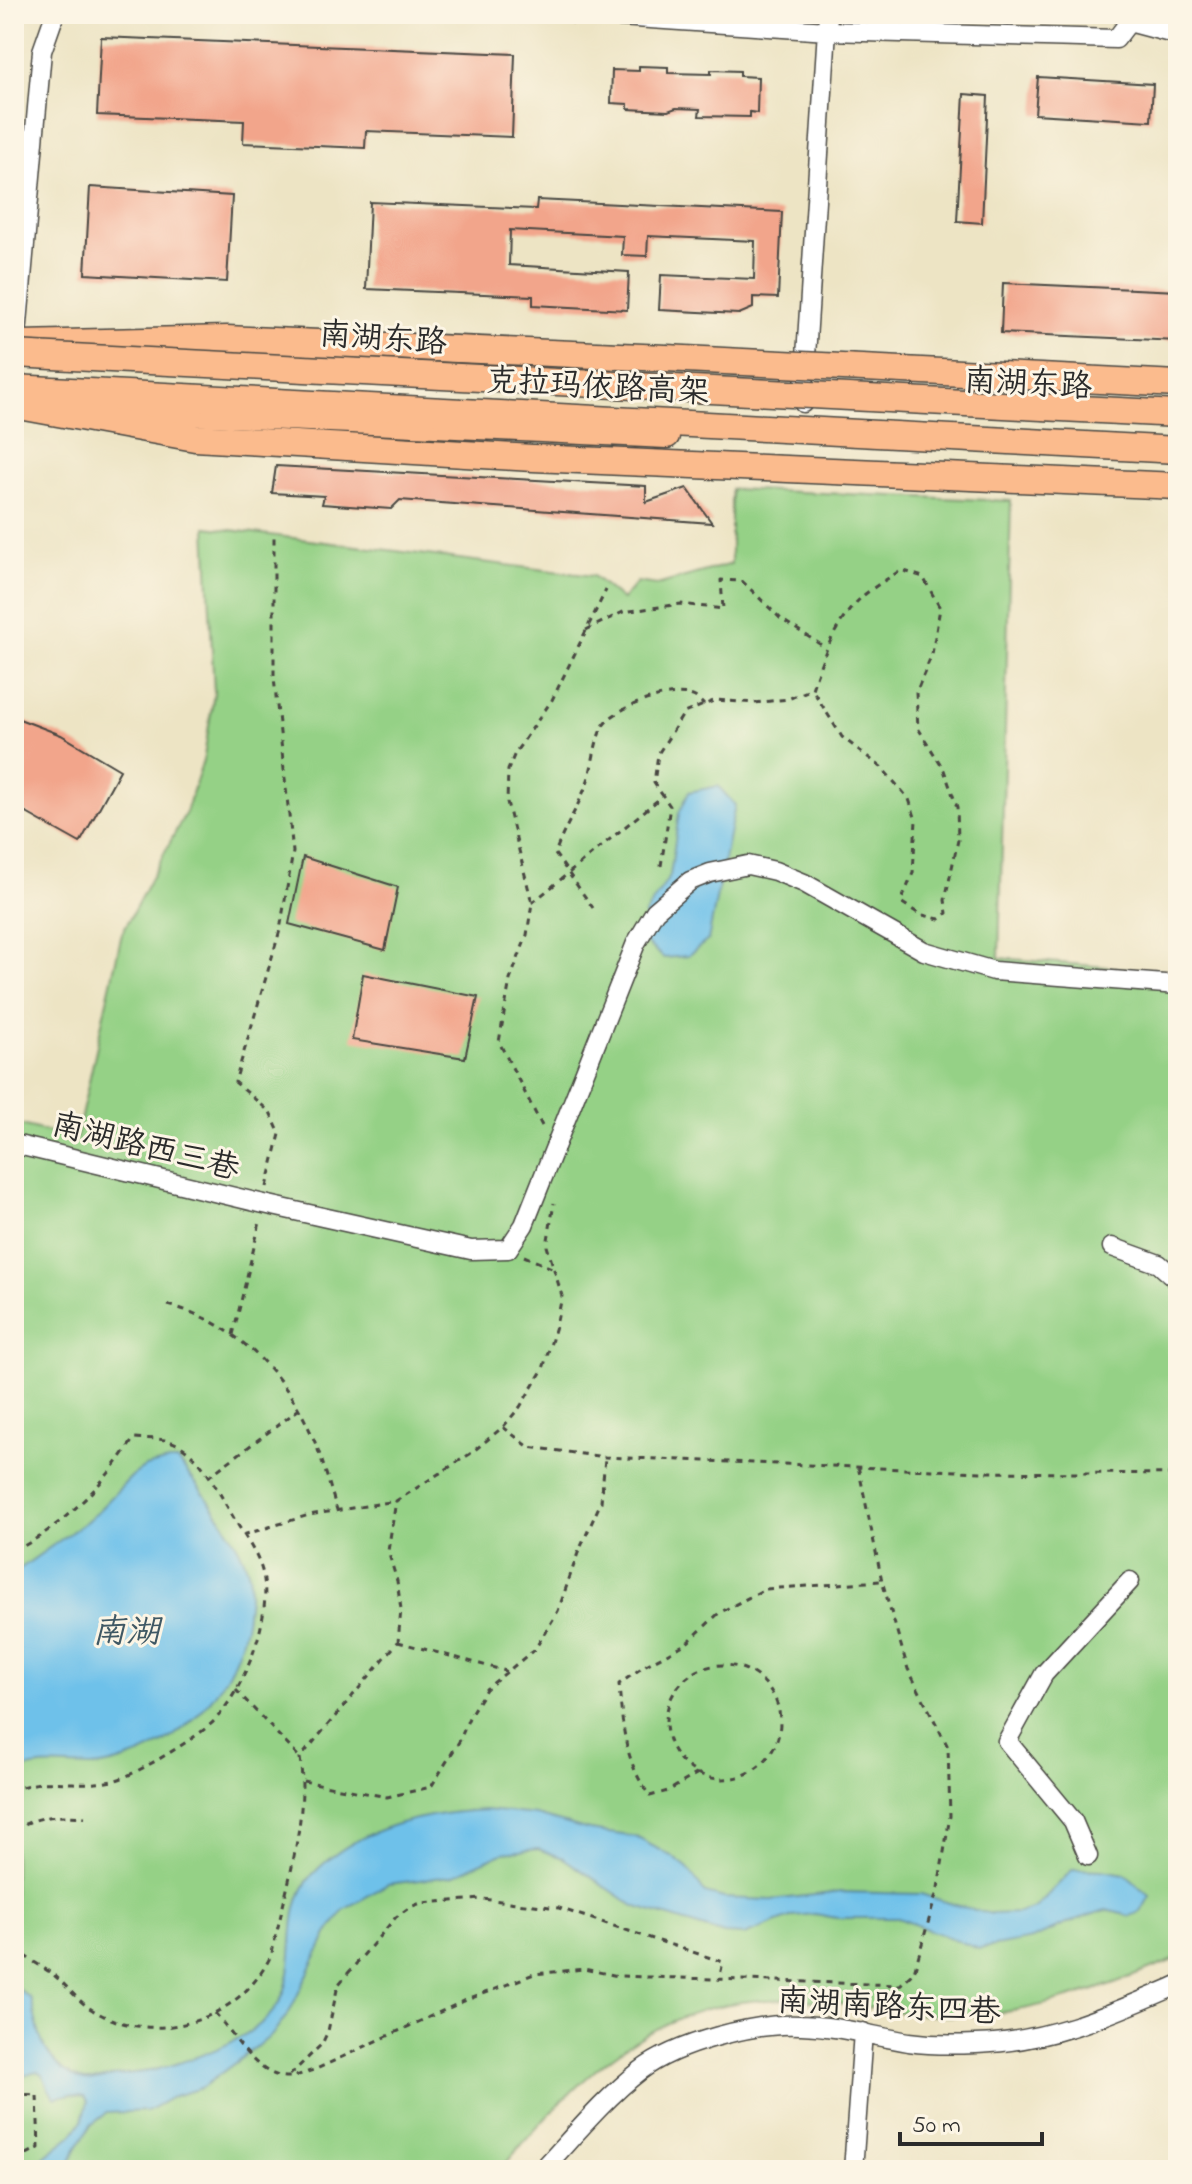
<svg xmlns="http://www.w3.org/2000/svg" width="1192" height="2184" viewBox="0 0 1192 2184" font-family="'Indie Flower','LXGW WenKai TC',sans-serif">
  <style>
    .green { fill: #95d186; stroke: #607e58; stroke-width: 2 }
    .water { fill: #6ec1ea; stroke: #4c768a; stroke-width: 2 }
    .building { fill: #f2a58b }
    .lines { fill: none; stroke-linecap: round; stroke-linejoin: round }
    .minor-casing { stroke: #484742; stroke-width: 21 }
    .major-casing { stroke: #484742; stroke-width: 27 }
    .highway-casing { stroke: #484742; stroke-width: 29 }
    .path { stroke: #484742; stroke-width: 3; stroke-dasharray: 6 6; stroke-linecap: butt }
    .minor { stroke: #fff; stroke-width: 18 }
    .major { stroke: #fbbb8d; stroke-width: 24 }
    .highway { stroke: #fbbb8d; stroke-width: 26 }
    .highway-bridge-casing { stroke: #484742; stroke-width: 29; stroke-linecap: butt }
    .highway-bridge { stroke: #fbbb8d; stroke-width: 26 }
    .labels { text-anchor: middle; stroke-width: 6; stroke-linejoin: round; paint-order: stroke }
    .street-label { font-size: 32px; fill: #2b2b2b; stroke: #fcf5e5 }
    .water-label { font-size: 34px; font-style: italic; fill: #3f5864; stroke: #fcf5e5 }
  </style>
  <rect width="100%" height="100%" fill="#fcf5e5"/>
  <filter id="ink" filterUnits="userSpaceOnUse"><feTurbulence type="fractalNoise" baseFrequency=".0125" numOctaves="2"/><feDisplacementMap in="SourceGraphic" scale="16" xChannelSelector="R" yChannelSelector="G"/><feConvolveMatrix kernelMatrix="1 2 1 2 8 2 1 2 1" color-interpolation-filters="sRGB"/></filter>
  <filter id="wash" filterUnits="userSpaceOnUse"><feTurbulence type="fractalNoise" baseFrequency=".006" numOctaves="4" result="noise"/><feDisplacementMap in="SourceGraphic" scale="32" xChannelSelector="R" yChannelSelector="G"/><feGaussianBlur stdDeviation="1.8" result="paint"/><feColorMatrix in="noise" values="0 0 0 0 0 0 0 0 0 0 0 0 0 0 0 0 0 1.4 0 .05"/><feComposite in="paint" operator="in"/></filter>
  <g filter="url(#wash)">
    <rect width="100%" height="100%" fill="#ede4c4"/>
    <path class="green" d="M731 489 1011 501 999 958 1178 973V1958C1107 1988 1028 2017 949 2016 898 2015 849 2002 798 2000 660 1992 583 2072 500 2170H14V1123L76 1139 122 933 186 812 204 757 214 693 206 527 593 576 622 600 637 582 657 585 731 564Z"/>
    <path class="water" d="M718 786 735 805 708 940 688 956 664 958 643 941 645 914 670 876 679 813 689 792Z
      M168 1461H178C202 1490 239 1538 249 1574 251 1583 249 1595 248 1605 243 1674 194 1737 128 1759 116 1763 104 1767 92 1767 65 1767 40 1761 14 1773V1573L91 1518 132 1476 145 1467Z
      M485 1810 536 1815 589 1830 636 1837 673 1857 688 1869 705 1893 724 1898 771 1900 841 1892 921 1894 962 1907 992 1914 1018 1913 1035 1908 1073 1869 1102 1870 1125 1874 1150 1896 1141 1912 1130 1916 1106 1910 1078 1919 1032 1939 979 1949 898 1918H836L815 1914 793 1916 744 1935 724 1934 634 1906 563 1858 538 1849 502 1853 452 1876 388 1884 344 1910 327 1934 289 2013 271 2036 201 2088 174 2096 147 2111 107 2113 91 2125 76 2149 67 2170H28L72 2135 83 2120 88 2102 85 2097 71 2094 55 2098C38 2080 52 2059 14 2081V1986L31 1999C39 2033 40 2056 73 2076 88 2084 98 2079 113 2076 127 2073 142 2073 155 2070 192 2060 256 2039 277 2006 303 1967 279 1912 313 1874 357 1827 423 1813 485 1810Z"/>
    <g id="blocks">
      <path class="building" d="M101 37 515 54 512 137 366 131 365 148 243 143 244 121 97 115Z
        M639 66 668 67V73L711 74V70L740 71V76L758 77 757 113 750 112V117L699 116 700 109 676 108 668 111 628 109V104L611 103 612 70 639 71Z
        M1038 77 1153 84 1151 121 1035 114Z
        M964 94 988 96 982 223 957 221Z
        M90 187 232 196 227 282 85 274Z
        M537 200 782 212 778 298 753 297V308L739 314 659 310 661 275 754 279 755 241 648 236 647 256 622 255 623 236 510 230 509 265 629 272 627 310 533 305V296L366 289 370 202 536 209Z
        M1003 283 1178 291V341L1001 333Z
        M276 466 646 486V502L687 488 712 523 400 500 391 509 322 504 324 496 272 493Z
        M14 717 61 735 120 770 80 843 14 806Z
        M303 857 398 887 385 950 289 924Z
        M363 974 478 997 465 1058 352 1040Z"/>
    </g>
  </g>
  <g filter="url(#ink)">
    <use href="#blocks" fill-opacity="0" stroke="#484742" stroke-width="2"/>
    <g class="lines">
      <defs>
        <path id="minor" d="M575 14 828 31 1116 39 1135 14
          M1129 22 1178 35
          M14 369 42 51 55 14
          M803 403 828 14
          M14 1144 264 1204 471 1250 508 1249 524 1225 636 943 655 911 690 881 710 873 748 865 775 871 804 883 924 951 994 971 1178 985
          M1112 1247 1159 1264 1178 1281
          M1088 1856 1073 1821 1007 1741 1044 1674 1130 1581
          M542 2170C573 2137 604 2099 640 2071 676 2043 756 2022 801 2025 838 2026 873 2036 909 2042 930 2045 955 2045 976 2044 1050 2042 1111 2014 1178 1985
          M853 2170 863 2032"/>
        <path id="major" d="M80 408 667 436"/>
        <path id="highway" d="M22 344 227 339 666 358
          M14 388 1178 450
          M14 405 195 438 533 458 1178 486"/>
      </defs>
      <use href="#minor" class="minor-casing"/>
      <use href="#major" class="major-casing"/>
      <use href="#highway" class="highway-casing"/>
      <path class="path" d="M586 630 623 612 681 604 723 609 721 580 742 581 781 619 826 648
        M661 866 670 806 654 783 658 754 684 713 716 700 754 703 788 699 812 689C823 655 836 620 864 595 875 586 889 578 901 570L923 577 940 608 932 654 916 693 918 728 944 770 957 807 958 840 945 900 947 913 939 919 919 914 901 902 913 873 916 820 909 799 881 767 842 737 812 689
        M532 903 664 795
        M593 908 555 854C563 829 579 807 588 780 593 765 595 739 603 726 615 706 673 687 695 697 698 699 701 702 704 705
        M542 1126 499 1042 510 980 527 935 532 903 507 802 508 770 515 753 552 700 606 590
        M267 1187 280 1134 270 1112 235 1082 280 930 293 852 274 678V536
        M524 1256 554 1269
        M168 1305C233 1321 284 1372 311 1433 322 1457 329 1484 337 1510
        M233 1335 260 1222
        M503 1427 529 1447 605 1457 981 1472 1178 1474
        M208 1477 298 1410
        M243 1535 309 1515 396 1501 470 1454 503 1427 520 1407 543 1369 556 1326 562 1296 547 1246 554 1203
        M14 1551C61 1528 106 1483 134 1438 144 1439 155 1438 165 1440 200 1447 218 1493 235 1520 246 1539 261 1558 264 1580 270 1624 244 1688 215 1720 199 1737 144 1769 122 1778 87 1791 48 1774 14 1790
        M398 1642 506 1671
        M666 1722a57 57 0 1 1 114 0a57 57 0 1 1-114 0Z
        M236 1690 299 1757
        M698 1773 668 1791 650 1796C625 1763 622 1725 619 1684L646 1665 687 1643 719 1613 765 1589 881 1581
        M303 1781 387 1797 431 1787 460 1740 470 1715 486 1689 535 1649 558 1611 578 1553 601 1502 605 1458
        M14 1830C37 1815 59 1815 85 1817
        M14 1949C27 1958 42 1966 55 1976 67 1986 78 2001 91 2009 154 2049 243 2020 272 1953 285 1892 309 1819 300 1758L398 1642 401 1609 397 1581 388 1551 396 1501
        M14 1961 21 1953
        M215 2013C234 2034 257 2079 290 2077 298 2076 306 2072 314 2070L464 2001 534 1974 584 1969 618 1976 900 1985 914 1972 938 1888 950 1816 948 1747 908 1669 882 1581 858 1466
        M290 2075 322 2044 328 2031 338 1985 396 1917 410 1907 421 1903 483 1899 559 1908 723 1962 719 1980
        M14 2094 37 2095 39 2148 14 2160"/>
      <use href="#minor" class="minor"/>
      <use href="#major" class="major"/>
      <use href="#highway" class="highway"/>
      <defs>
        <path id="highway-bridge" d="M14 354 1178 414
          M666 358 1178 384"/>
      </defs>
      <use href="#highway-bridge" class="highway-bridge-casing"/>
      <use href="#highway-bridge" class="highway-bridge"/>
    </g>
  </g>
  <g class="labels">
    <g class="street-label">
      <text transform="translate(383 337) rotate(4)" y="11">南湖东路</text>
      <text transform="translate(1028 382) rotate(3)" y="11">南湖东路</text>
      <text transform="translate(598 385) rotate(3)" y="11">克拉玛依路高架</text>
      <text transform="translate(146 1145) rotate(14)" y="11">南湖路西三巷</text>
      <text transform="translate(889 2005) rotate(3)" y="11">南湖南路东四巷</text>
    </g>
    <g class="water-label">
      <text x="126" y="1642">南湖</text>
    </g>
  </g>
  <rect width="1192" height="2184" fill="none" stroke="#fcf5e5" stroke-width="48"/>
  <path d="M900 2132v12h142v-12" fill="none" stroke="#2b2b2b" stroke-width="4"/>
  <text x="912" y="2132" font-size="24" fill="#2b2b2b" stroke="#fcf5e5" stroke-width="6" paint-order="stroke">50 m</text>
</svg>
